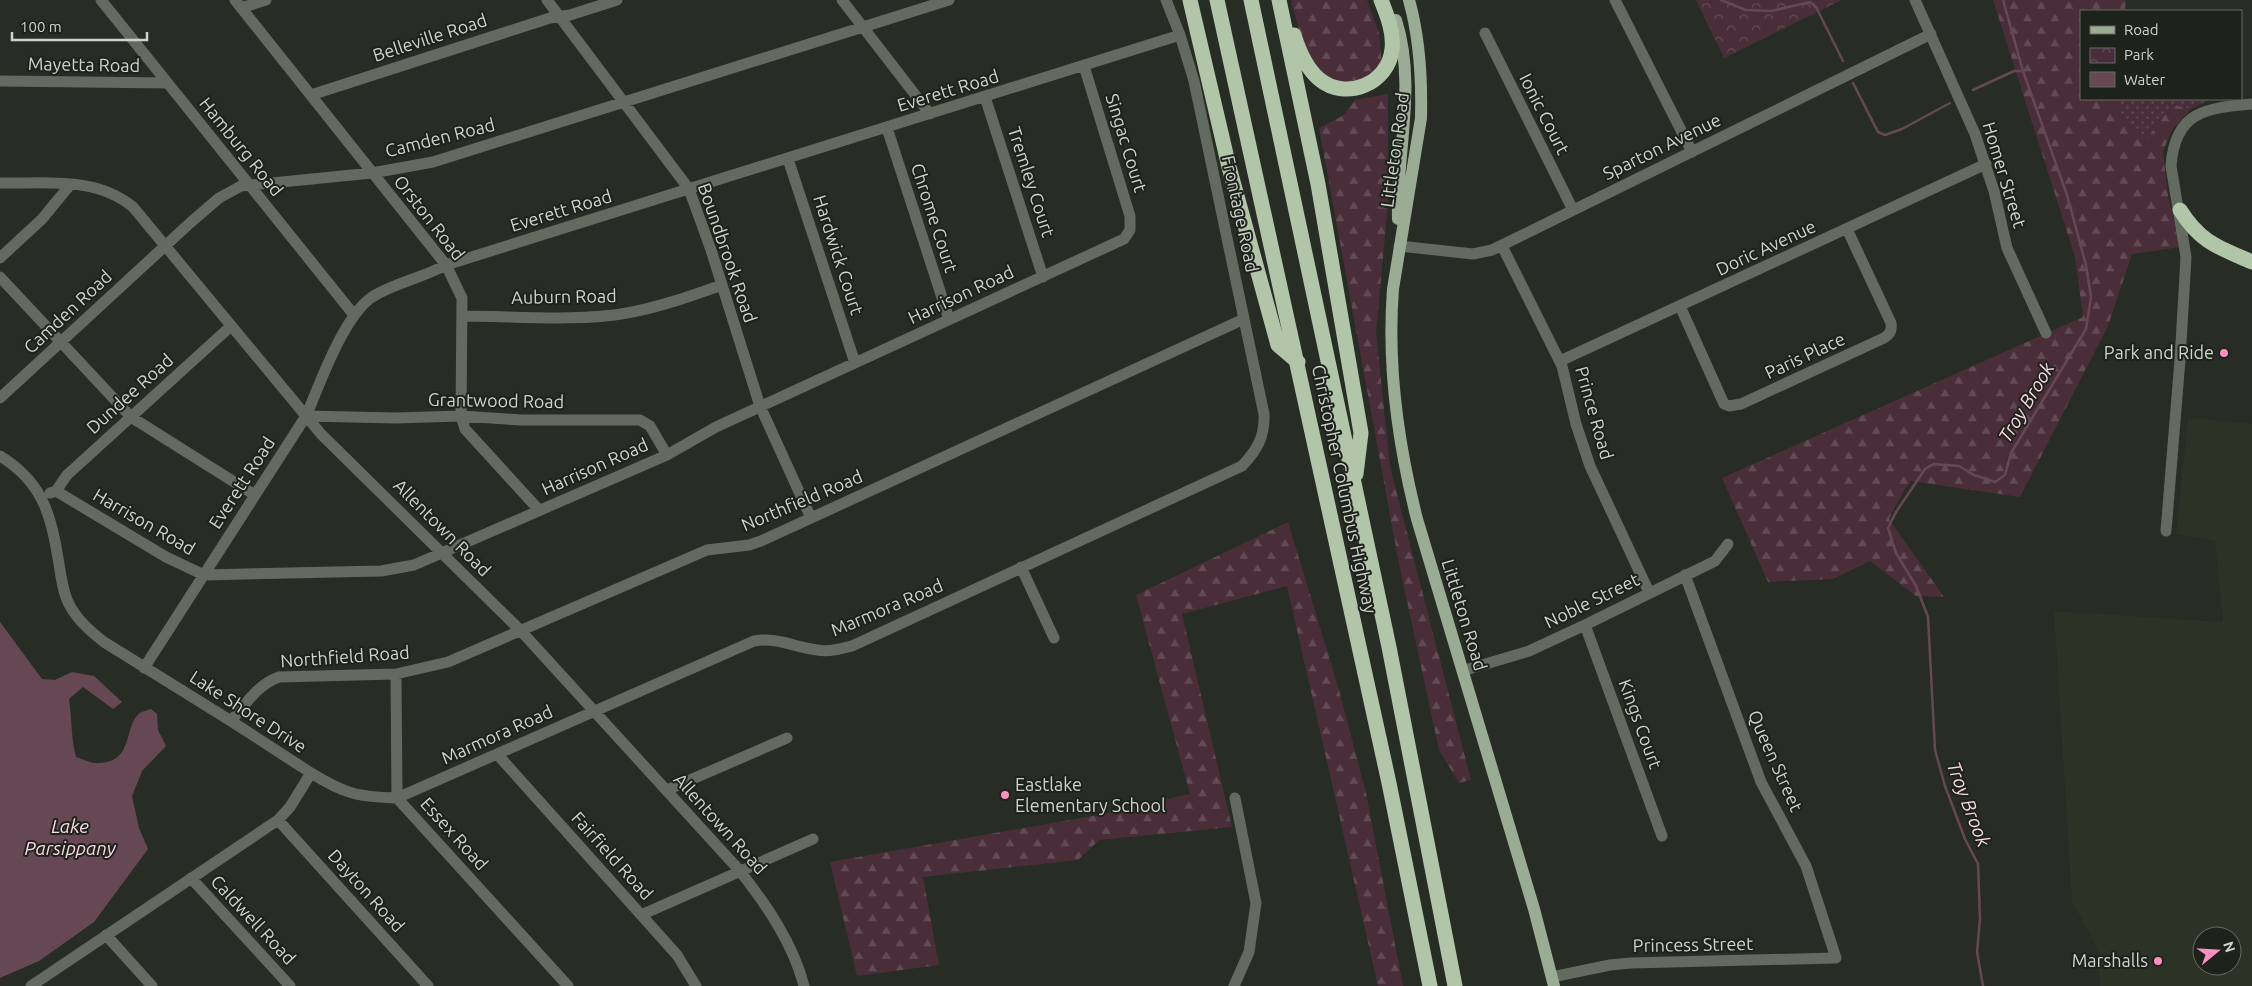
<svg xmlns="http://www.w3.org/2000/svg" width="2252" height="986" viewBox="0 0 2252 986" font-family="Ubuntu,sans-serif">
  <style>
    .built { fill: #2a3326; fill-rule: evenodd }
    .grass { fill: url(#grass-dots) }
    .forest { fill: url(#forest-firs) }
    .park { fill: url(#park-crowns) }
    .water { fill: #664855 }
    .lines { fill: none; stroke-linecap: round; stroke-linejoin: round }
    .stream { stroke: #664855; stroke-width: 2.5 }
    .minor { stroke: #636b60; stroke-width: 11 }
    .major { stroke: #9bac94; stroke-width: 12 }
    .highway { stroke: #b1c6a9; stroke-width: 15 }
    .poi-dot { fill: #fc8fc1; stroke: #1d221b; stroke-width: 2 }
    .labels { text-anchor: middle; stroke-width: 4; stroke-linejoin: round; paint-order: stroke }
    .street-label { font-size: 18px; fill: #d0d3cf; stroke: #1d221b }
    .poi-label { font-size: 18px; fill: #d0d3cf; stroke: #1d221b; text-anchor: end }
    .water-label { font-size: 19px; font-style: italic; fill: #fbd6e5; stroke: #1d221b }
  </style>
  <defs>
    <pattern id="grass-dots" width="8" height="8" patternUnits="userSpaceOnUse" patternTransform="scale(1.25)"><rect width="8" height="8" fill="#492e3a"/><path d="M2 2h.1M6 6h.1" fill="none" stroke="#624b55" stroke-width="1.8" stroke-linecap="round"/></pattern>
    <pattern id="forest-firs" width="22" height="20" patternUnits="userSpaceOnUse" patternTransform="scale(1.25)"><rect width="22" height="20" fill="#492e3a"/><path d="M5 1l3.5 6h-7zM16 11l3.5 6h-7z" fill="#624b55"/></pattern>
    <pattern id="park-crowns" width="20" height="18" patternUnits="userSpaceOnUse" patternTransform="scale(1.25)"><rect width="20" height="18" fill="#492e3a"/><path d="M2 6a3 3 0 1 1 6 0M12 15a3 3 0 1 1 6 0" fill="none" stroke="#624b55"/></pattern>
  </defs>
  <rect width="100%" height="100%" fill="#272c25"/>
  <path class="built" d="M2188 417 2252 424V986H2100L2097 948 2072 901 2054 611 2223 622 2215 541 2176 534ZM2202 936H2232V966H2202Z"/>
  <path class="grass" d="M2120 99H2218L2207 101 2191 109 2173 105 2146 139 2119 117Z"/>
  <path class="forest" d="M1291 0H1367L1379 33 1382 66C1325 119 1302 46 1291 0Z
    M1993 0H2126L2125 11H2081V99H2120L2119 117 2146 139 2173 105 2191 109 2171 131 2163 152 2168 196 2180 247 2132 254 2108 326 2020 497 1911 481 1903 492 1889 519 1944 597 1916 596 1870 561 1833 579 1768 582 1722 478 2083 317 2075 257Z
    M1388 94V204L1376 332 1390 467 1471 780 1459 783 1439 750 1399 564 1319 128 1344 115 1355 100Z
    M1288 522 1339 690 1366 793 1403 986H1378L1287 586 1182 614 1232 827 1099 840 1078 860 923 877 939 965 857 976 830 862 1098 815 1190 794 1136 595Z"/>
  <path class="park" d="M1696 0H1842L1724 58Z"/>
  <path class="water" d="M0 622 42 679 55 680 72 672 94 676 122 702 113 709 83 687 69 699C72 719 71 739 76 757 83 759 92 764 99 763 135 762 123 725 140 713 143 711 148 710 151 709L157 714 158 730 166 746 142 771 132 796 139 828 148 849 94 922 39 961 0 978Z"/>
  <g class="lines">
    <path class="stream" d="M1721 0 1746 10 1771 11 1810 2 1816 7 1843 61
      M1853 83 1878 132 1885 135 1902 129 1950 103
      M1973 90 2014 71H2022
      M1983 986 1977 952 1980 919 1978 864 1965 839 1945 786 1935 750 1928 617 1916 586 1896 553 1888 528 1896 512 1925 469 1934 464 1959 466 1974 475 1995 482 2005 475 2011 453 2086 329 2091 297 2086 265 2067 195 2023 71 2003 0"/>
    <path class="minor" d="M101 0 354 315
      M235 0 446 265 462 298 461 416 465 429 539 510
      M547 0 689 189 711 250 760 406 811 518
      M842 0 930 114
      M1615 0 1692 152
      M1915 0 1975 134 1994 191 2007 248 2046 333
      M241 8 266 0
      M1485 33 1573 210
      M0 81 168 83
      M311 95 550 18 570 15 617 0
      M985 97 1043 277
      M887 128 949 319
      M788 159 855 363
      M0 183C46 184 96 176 133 207L321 434 521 631 740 871C767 906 793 943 804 986
      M1399 246 1473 254 1492 250 1931 34
      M1502 246 1562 366 1576 424 1590 466 1649 592
      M0 258 42 219 70 185
      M0 277 131 417 255 495
      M1680 306 1724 404 1729 406 1741 404 1884 338C1890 334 1892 331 1891 323L1847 229
      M463 316C514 316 577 322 627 313 660 307 691 296 722 285
      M1560 361 1986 164
      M0 398 190 223 219 198 241 186 372 173 433 162 949 0
      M306 416 396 418 461 416 521 420H640L650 426 667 455
      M0 456C41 481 51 513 58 558 61 574 62 592 70 606 78 621 91 632 104 642L231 721 311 773 290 807 278 820 31 986
      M56 491 166 557 204 575 381 571 414 565 667 455 716 427 1124 239 1130 230V216L1084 66
      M50 493 56 491 67 475 231 326
      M2166 531 2180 360 2186 257 2171 166C2175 111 2206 108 2252 104
      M1021 567 1054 638
      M1585 625 1662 836
      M144 668 306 416C320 384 343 317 372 297 394 283 422 278 446 265L1180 35
      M1462 671 1529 651 1585 625 1715 561 1728 544
      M396 674 397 798 568 986
      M231 721C245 705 258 684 279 677L396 674 448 662 707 550 749 545 761 541 1244 319
      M497 754 677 955 696 986
      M311 773C345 794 358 797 397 798L754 641C777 637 794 647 817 650 829 652 840 649 852 646L1242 466C1257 450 1265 437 1264 414L1194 81 1180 35 1166 0
      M667 790 787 738
      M278 820 428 986
      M191 878 290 986
      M641 915 813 839
      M106 935 152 986
      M1552 977 1610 965 1631 963 1836 958 1806 866 1761 782 1685 575
      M1234 986 1249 952 1256 903 1235 798"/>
    <path class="major" d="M1409 0C1420 39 1422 78 1421 118L1393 289C1387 366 1398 444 1417 519L1534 909 1554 986
      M1396 20C1417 86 1396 152 1398 219"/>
    <path class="highway" d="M1190 0 1229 167 1278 345 1298 362
      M1217 0 1389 783 1430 986
      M1251 0 1389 647 1455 986
      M1279 0 1318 184 1361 433 1356 474
      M1294 35C1299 51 1306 68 1319 79 1346 102 1389 83 1392 49 1394 32 1387 15 1381 0
      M2180 210C2201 243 2218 247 2252 262"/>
  </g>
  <g class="poi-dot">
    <circle cx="2224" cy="353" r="5"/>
    <circle cx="1005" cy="795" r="5"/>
    <circle cx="2158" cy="961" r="5"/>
  </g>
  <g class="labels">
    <g class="street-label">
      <text transform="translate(430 38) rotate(-18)" y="6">Belleville Road</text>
      <text transform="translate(84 65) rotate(1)" y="6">Mayetta Road</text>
      <text transform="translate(948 91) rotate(-17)" y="6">Everett Road</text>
      <text transform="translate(1544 114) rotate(63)" y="6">Ionic Court</text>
      <text transform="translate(440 138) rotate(-14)" y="6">Camden Road</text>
      <text transform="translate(1126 143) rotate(73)" y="6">Singac Court</text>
      <text transform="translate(241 147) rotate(51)" y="6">Hamburg Road</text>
      <text transform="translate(1662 147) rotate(-26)" y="6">Sparton Avenue</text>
      <text transform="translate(1395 150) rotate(-82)" y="6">Littleton Road</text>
      <text transform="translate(2004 175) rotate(73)" y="6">Homer Street</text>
      <text transform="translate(1031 182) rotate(72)" y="6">Tremley Court</text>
      <text transform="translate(561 211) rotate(-17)" y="6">Everett Road</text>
      <text transform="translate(1240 214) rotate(78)" y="6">Frontage Road</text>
      <text transform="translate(429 218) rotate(52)" y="6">Orston Road</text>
      <text transform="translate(934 218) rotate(72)" y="6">Chrome Court</text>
      <text transform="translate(1766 248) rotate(-25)" y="6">Doric Avenue</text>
      <text transform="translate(727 253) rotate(71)" y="6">Boundbrook Road</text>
      <text transform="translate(838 255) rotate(72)" y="6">Hardwick Court</text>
      <text transform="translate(961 295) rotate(-25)" y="6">Harrison Road</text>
      <text transform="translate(564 297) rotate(-1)" y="6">Auburn Road</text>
      <text transform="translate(68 312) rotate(-43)" y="6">Camden Road</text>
      <text transform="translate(1805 356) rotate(-25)" y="6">Paris Place</text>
      <text transform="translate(130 394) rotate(-42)" y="6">Dundee Road</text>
      <text transform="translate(496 401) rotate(1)" y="6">Grantwood Road</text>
      <text transform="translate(1594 413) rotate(74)" y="6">Prince Road</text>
      <text transform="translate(595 467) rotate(-24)" y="6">Harrison Road</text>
      <text transform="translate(242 483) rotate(-57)" y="6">Everett Road</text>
      <text transform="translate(1344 489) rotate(78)" y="6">Christopher Columbus Highway</text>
      <text transform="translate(802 501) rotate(-23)" y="6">Northfield Road</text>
      <text transform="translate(144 522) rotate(30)" y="6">Harrison Road</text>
      <text transform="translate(442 528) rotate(45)" y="6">Allentown Road</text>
      <text transform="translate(1592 601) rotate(-26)" y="6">Noble Street</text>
      <text transform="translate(887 608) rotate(-23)" y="6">Marmora Road</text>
      <text transform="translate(1464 615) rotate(73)" y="6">Littleton Road</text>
      <text transform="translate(345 657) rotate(-4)" y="6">Northfield Road</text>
      <text transform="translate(248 712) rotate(33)" y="6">Lake Shore Drive</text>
      <text transform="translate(1640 724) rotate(70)" y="6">Kings Court</text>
      <text transform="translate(497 735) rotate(-24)" y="6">Marmora Road</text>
      <text transform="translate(1775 761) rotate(66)" y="6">Queen Street</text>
      <text transform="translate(720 824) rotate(48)" y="6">Allentown Road</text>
      <text transform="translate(454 834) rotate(48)" y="6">Essex Road</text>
      <text transform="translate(612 856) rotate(48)" y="6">Fairfield Road</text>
      <text transform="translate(366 891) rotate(48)" y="6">Dayton Road</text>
      <text transform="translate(253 920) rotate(47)" y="6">Caldwell Road</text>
      <text transform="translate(1693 945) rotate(-1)" y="6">Princess Street</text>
    </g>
    <g class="poi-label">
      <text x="2214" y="359">Park and Ride</text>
      <text x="1015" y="791" text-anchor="start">Eastlake<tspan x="1015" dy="21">Elementary School</tspan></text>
      <text x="2148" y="967">Marshalls</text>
    </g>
    <g class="water-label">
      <text transform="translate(2026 402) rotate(-59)" y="7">Troy Brook</text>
      <text transform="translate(1969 804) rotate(69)" y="7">Troy Brook</text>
      <text x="70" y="833">Lake<tspan x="70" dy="22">Parsippany</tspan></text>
    </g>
  </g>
  <rect x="2080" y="10" width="162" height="90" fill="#1d221b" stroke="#656963"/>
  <rect x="2090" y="26" width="25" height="8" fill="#9bac94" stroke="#656963"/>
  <text x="2124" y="35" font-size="15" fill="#d0d3cf">Road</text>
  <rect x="2090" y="48" width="25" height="15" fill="url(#park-crowns)" stroke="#656963"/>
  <text x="2124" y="60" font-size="15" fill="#d0d3cf">Park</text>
  <rect x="2090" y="72" width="25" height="15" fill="#664855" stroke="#656963"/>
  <text x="2124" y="85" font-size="15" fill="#d0d3cf">Water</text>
  <g transform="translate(2217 951) rotate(72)"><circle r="24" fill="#1d221b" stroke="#656963"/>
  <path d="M0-4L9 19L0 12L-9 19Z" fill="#fc8fc1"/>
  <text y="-8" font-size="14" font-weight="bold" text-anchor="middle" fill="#d0d3cf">N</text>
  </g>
  <path d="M12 32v8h135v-8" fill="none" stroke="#d0d3cf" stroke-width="2.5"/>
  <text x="20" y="32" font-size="15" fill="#d0d3cf" stroke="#1d221b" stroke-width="4" paint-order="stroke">100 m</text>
</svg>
